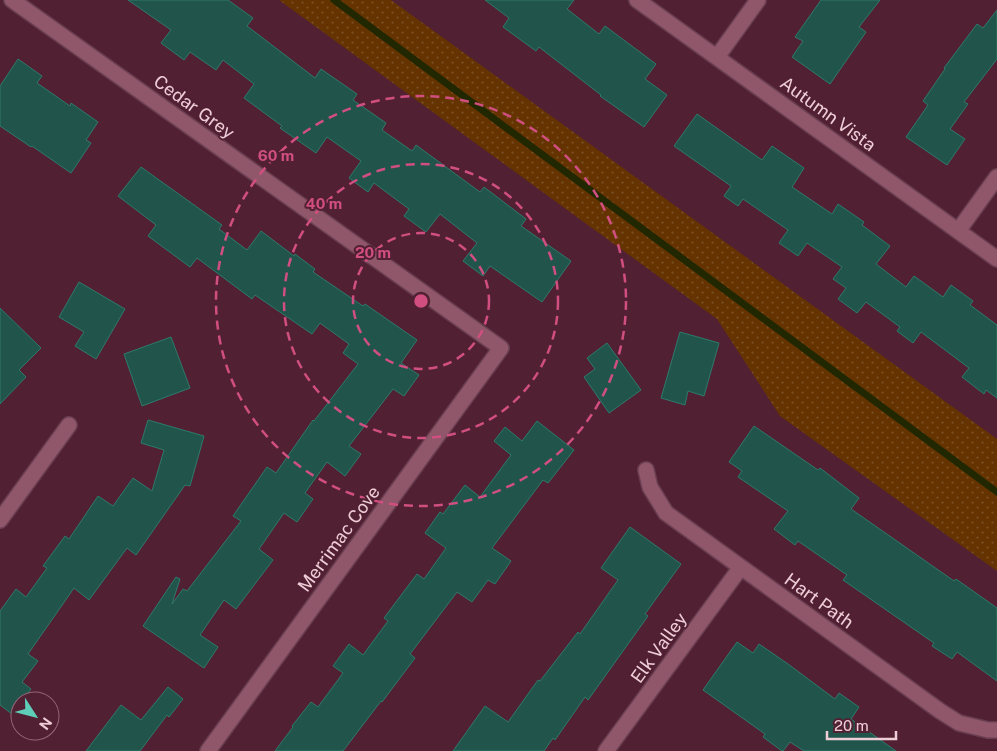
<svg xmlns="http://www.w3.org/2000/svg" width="997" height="751" viewBox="0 0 997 751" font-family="'Public Sans',sans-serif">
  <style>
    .grass { fill: url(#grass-dots) }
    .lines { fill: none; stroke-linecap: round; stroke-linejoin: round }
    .stream { stroke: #212701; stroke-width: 7 }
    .building { fill: #21554b; stroke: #2e7a6b }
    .minor-casing { stroke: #693e50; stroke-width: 18 }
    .minor { stroke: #8f5769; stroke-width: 15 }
    .ring { fill: none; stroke: #d04f80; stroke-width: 2.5; stroke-dasharray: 9 6 }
    .labels { text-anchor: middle; stroke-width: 4; stroke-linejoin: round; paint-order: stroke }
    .street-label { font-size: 18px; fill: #efced7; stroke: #522033 }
    .centre { fill: #d04f80; stroke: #522033; stroke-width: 2.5 }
    .ring-label { font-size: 15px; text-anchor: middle; font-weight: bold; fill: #d04f80; stroke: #522033; stroke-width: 4; stroke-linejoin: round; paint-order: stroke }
  </style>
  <defs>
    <pattern id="grass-dots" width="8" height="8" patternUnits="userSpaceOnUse" patternTransform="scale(1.25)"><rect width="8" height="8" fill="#643300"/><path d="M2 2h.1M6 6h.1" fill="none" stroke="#7a4f24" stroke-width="1.8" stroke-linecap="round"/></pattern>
  </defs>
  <rect width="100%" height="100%" fill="#522033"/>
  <path class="grass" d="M279 0H391L997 439V571L780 416 717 319Z"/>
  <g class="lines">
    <path class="stream" d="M334 0 997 492"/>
  </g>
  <path class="building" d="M128 0H228L253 18 247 26 315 78 321 69 357 94 353 100 386 123 382 130 412 151 416 145 480 192 484 187 526 219 521 226 571 261 542 302 490 266 483 276 463 261 477 243 440 214 426 232 404 216 409 209 374 183 368 192 349 178 361 161 327 137 316 153 280 128 282 126 244 98 254 84 223 60 216 70 190 52 184 60 161 43 171 30Z
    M485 0H574L567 9 599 34 605 26 656 64 645 79 667 95 644 127 600 96 601 95 539 47 536 51 503 27 509 18Z
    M821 0H880L859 27 866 32 830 84 792 57 803 41 795 37Z
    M997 10V59L964 102 968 104 950 129 965 139 947 165 906 137 928 105 923 101 945 69 944 68 977 24 983 28Z
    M18 59 42 76 37 83 70 106 71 103 98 122 86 140 91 143 71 173 32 146 31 147 0 126V86Z
    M697 114 762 160 772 146 804 168 792 187 832 214 838 204 864 222 862 225 890 246 876 264 906 287 914 276 943 297 951 285 973 301 970 305 997 325V398L986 390 984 394 962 377 969 368 921 332 913 343 897 331 900 327 866 302 857 313 838 299 846 288 833 279 842 267 807 243 798 256 779 243 788 230 743 199 738 206 724 196 731 186 674 146Z
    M141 167 222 225 219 229 247 250 261 231 294 256 295 254 315 269 313 272 363 306 365 304 417 340 401 363 419 375 404 396 393 389 349 446 361 454 345 476 327 462 305 493 313 499 297 522 284 513 259 549 273 560 236 609 224 600 200 635 218 647 204 668 143 626 176 577 180 579 172 604 183 589 187 591 241 521 233 516 267 467 276 473 313 420 314 421 358 364 343 353 349 344 320 323 312 334 255 295 252 299 197 258 190 267 148 236 156 225 118 196Z
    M79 282 125 309 96 359 75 346 84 332 59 317Z
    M0 308 41 348 19 370 26 377 0 404Z
    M680 332 719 343 704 396 688 391 685 405 661 398Z
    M171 337 190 388 142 406 124 354Z
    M607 343 641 390 609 413 584 377 595 369 587 358Z
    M148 420 204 436 190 486 185 485 136 555 127 548 89 600 74 588 28 654 38 661 22 682 31 689 22 701H20V704L12 714 0 705V611L16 589 26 597 47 568 43 566 65 536 69 539 98 496 113 506 133 478 152 491 164 450 141 443Z
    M537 421 574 450 548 483 543 480 492 548 511 561 495 584 488 580 472 602 457 592 410 654 415 658 382 702 381 701 343 751H275L293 727 292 726 311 702 318 707 343 673 333 666 349 644 363 655 388 621 384 618 417 574 424 579 446 548 425 533 440 512 443 514 465 485 480 497 511 455 494 441 505 427 522 441Z
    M754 426 818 470 820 468 859 498 851 509 954 581 956 579 997 608V681L957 652 952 659 932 646 934 643 843 580 847 575 798 541 795 545 774 529 788 511 738 477 742 471 729 462Z
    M630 527 681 564 645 614 648 616 588 700 585 697 555 740 553 738 544 751H453L485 706 508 722 538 680 540 681 578 632 580 634 618 580 601 568Z
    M737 642 753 653 759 644 788 664 835 699 839 693 859 707 851 719 896 751H804L790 742 783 751H782L763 737 765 734 703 690Z
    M168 687 183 699 169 717 167 715 140 751H86L121 705 141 720Z"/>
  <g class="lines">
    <defs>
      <path id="minor" d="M12 0 501 348 208 751
        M637 0 997 259
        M717 57 758 0
        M958 231 997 177
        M646 470 650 487 666 513 940 711 959 723 988 730H997
        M0 520 69 425
        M606 751 741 567"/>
    </defs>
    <use href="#minor" class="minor-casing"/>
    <use href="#minor" class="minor"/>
  </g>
  <g class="ring">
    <circle cx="421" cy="301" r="68"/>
    <circle cx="421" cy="301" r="137"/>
    <circle cx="421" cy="301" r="205"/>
  </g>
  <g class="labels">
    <g class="street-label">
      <text transform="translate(194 107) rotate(36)" y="6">Cedar Grey</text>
      <text transform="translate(828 114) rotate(36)" y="6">Autumn Vista</text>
      <text transform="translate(339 539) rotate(-54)" y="6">Merrimac Cove</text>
      <text transform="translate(819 601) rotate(36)" y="6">Hart Path</text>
      <text transform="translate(659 648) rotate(-54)" y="6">Elk Valley</text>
    </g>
  </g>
  <circle cx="421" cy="301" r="8" class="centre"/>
  <g class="ring-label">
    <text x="276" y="161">60 m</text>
    <text x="324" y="209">40 m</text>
    <text x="373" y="258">20 m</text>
  </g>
  <g transform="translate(35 716) rotate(126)"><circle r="24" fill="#522033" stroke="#916675"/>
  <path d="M0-4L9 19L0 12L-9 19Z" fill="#5eceb8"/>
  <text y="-8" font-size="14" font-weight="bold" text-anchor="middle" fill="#efced7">N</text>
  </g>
  <path d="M827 731v8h69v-8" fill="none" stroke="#efced7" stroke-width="2.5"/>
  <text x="834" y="731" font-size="15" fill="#efced7" stroke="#522033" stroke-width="4" paint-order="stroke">20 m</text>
</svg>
